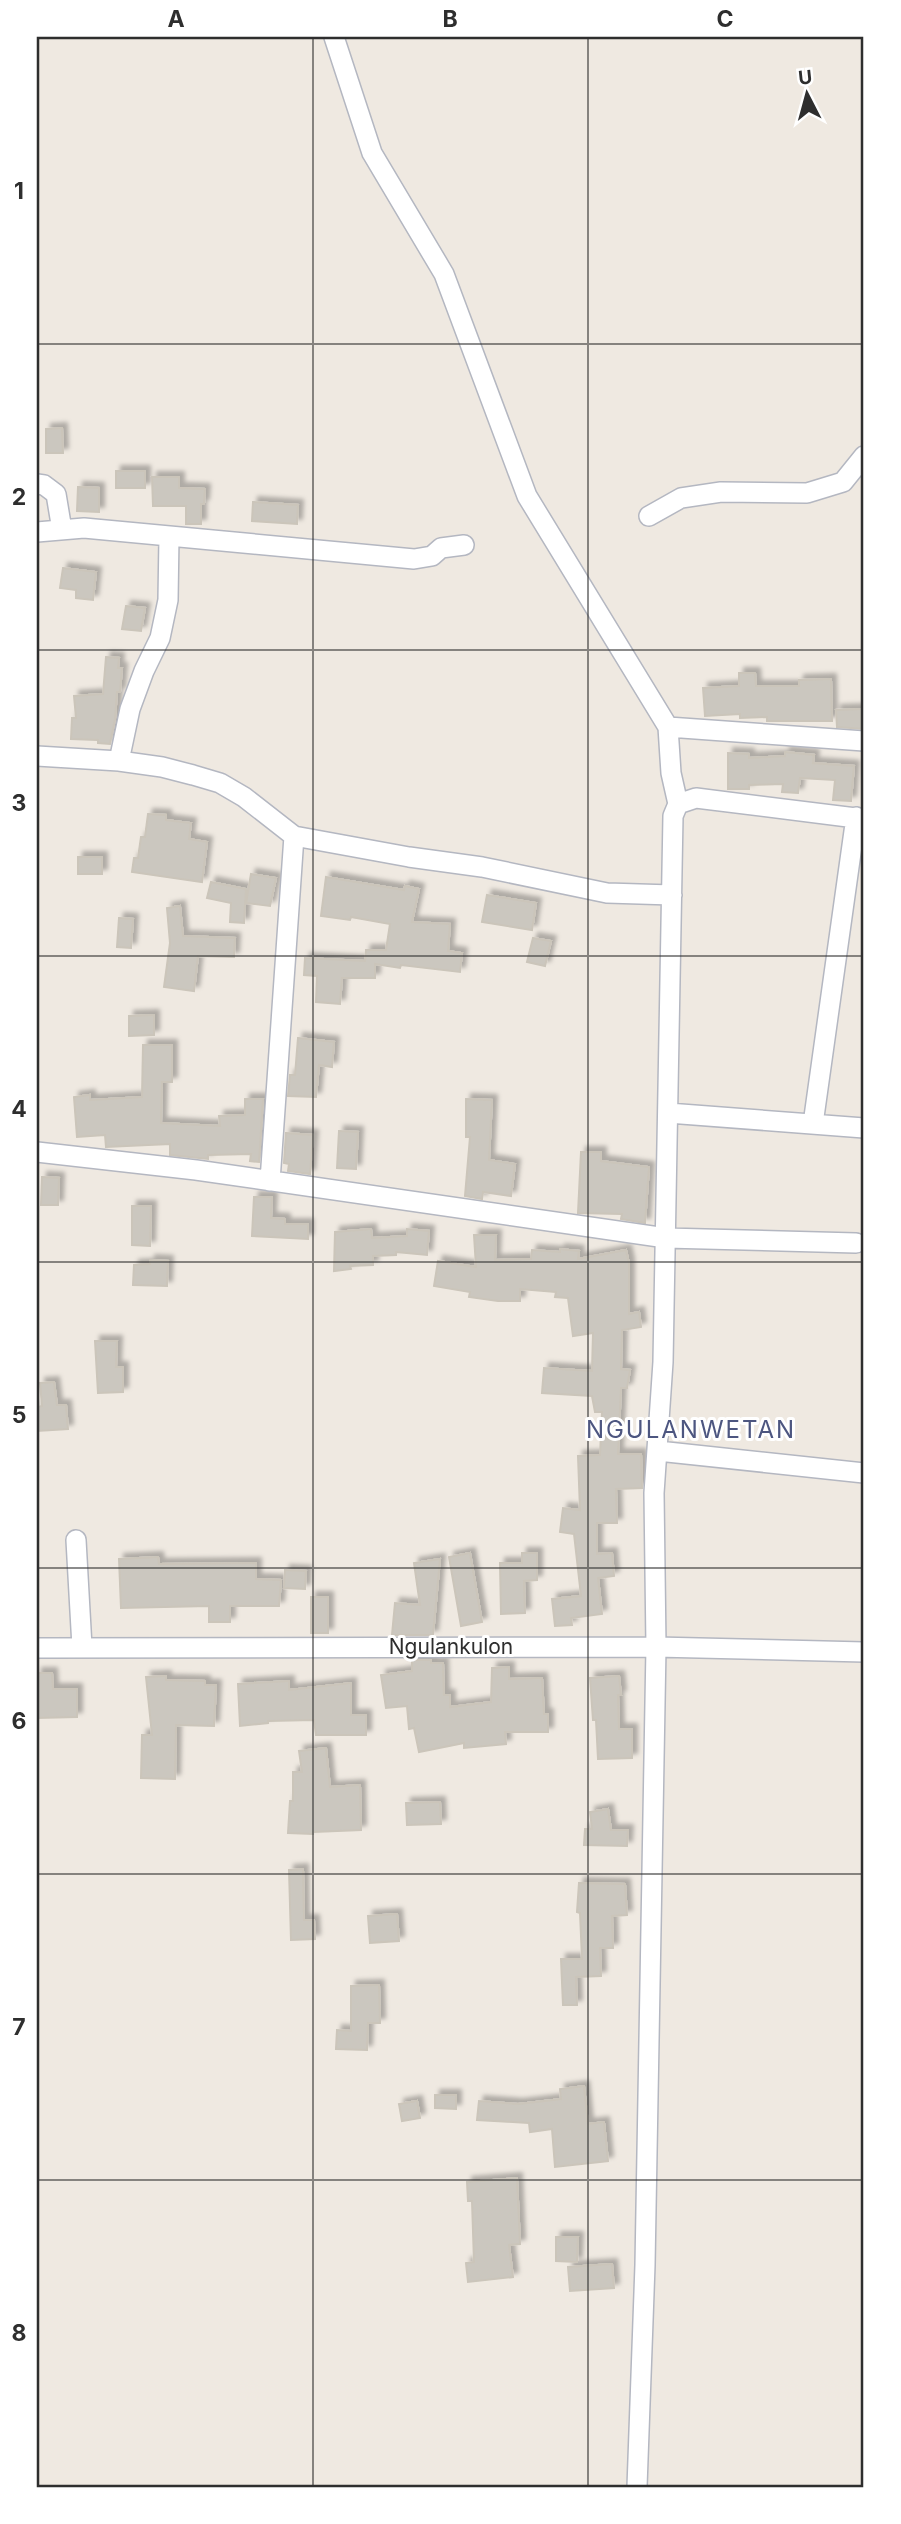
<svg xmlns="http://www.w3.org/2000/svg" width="901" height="2524" viewBox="0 0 901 2524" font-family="Inter,sans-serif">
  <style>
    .building { fill: #cbc7bf; stroke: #cbc5ba; stroke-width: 2; filter: url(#shadow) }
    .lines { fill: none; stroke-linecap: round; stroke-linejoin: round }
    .minor-casing { stroke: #b4b7c1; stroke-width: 22 }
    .minor { stroke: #fff; stroke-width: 19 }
    .grid { fill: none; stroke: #2e2e2e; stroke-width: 2; stroke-opacity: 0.55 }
    .labels { text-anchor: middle; stroke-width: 6; stroke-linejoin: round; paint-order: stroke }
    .street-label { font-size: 21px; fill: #2e2e2e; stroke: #fff }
    .quarter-label { font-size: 24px; letter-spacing: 2px; fill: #4d5680; stroke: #fff }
    .neatline { fill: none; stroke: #2e2e2e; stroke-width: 2.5 }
    .grid-label { font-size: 23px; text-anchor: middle; font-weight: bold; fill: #2e2e2e }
  </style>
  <defs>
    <filter id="shadow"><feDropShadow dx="5" dy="-5" stdDeviation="2" flood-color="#0004"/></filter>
  </defs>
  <rect width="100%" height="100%" fill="#efe9e1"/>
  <path class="building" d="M62 428 63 453H46V429Z
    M116 471H145V488H116Z
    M152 477H179V488L205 489 204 504H201V524H186V506H153Z
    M78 487 99 488V512L77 511Z
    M253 502 298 505 297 524 252 521Z
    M63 568 96 572 93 600 76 598V590L60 588Z
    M126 606 145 608 141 631 122 629Z
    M106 657 119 658 118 668H122L120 692H117L115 719 110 744 98 743V740L71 739 72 718H76L74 696 103 694Z
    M739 673H755L756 686H799V680L831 679 832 721H767V717L740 718V714L705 716 703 688 739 686Z
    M864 709V729L837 727 836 710Z
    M785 752 814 755 813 763 854 766 851 801 833 800 835 780 800 778 798 793 782 792 783 784 749 785V789H728V753L749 754V758L785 756Z
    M148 814 166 815V820L191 823 189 839 207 842 202 882 132 872 134 858H138L141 837H145Z
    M78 857H102V874H78Z
    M251 874 276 878 270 906 246 903Z
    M326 877 404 890 405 886 419 889 412 922 450 924 448 951 462 953 460 972 401 965 400 968 375 964V978H342L340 1004 316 1002 317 976 304 975 305 958 365 961 366 950H386L390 924 351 917 350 920 321 916Z
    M211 882 246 889 244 923 230 922 231 903 207 898Z
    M487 895 536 903 532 930 482 922Z
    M180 906 183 936 235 938 234 957 198 956 194 991 164 987 170 943 167 908Z
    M119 918 133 919 131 948 117 947Z
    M533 938 551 941 545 966 527 962Z
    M154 1015V1035L129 1036V1016Z
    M298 1038 334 1042 332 1067 319 1065 316 1097 288 1096 290 1075H295Z
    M143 1045H172V1082H162L161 1123 220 1126 219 1116 245 1115V1099H263L259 1162 250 1161 251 1154 208 1155V1159L170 1155V1144L106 1147 105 1135 77 1137 74 1097 90 1095V1100L142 1097Z
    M466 1099 492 1100 489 1160 515 1164 511 1196 483 1192 482 1199 465 1196 470 1137H466Z
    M339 1131 358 1132 356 1169 337 1168Z
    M286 1133 313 1135 310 1174 288 1171 289 1164 284 1163Z
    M581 1152H601V1161L649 1167 645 1223 621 1219 622 1214 578 1213Z
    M42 1177 59 1178 58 1205H41Z
    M254 1197H272L271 1218 285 1219V1224H308V1239L252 1236Z
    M132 1206H151L150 1246 132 1245Z
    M371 1229 372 1238 407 1236V1229L429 1231 427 1255 396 1252V1255L373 1256V1265L350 1266 351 1269 334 1271 335 1232Z
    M474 1235H496L495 1260 531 1259 532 1250 560 1252V1249L579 1251 578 1259 626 1250 629 1263V1314L639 1312 641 1327 622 1330 621 1369 630 1370 627 1388H621L618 1454H641L642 1488 616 1489 617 1523H597V1554L612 1553 614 1576 598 1578 602 1614 571 1618 572 1625 555 1626 552 1599 581 1596 574 1534 560 1532 563 1508 580 1510 578 1456 600 1455 602 1412H595L592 1396 542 1393 544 1368 592 1371 593 1333 573 1336 568 1298 555 1297 556 1292 520 1289V1301H498L469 1297 470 1292 434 1286 438 1261 476 1267Z
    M150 1260 168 1261 167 1286 133 1285 134 1265 150 1264Z
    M95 1341H117L116 1367H123V1392L98 1393Z
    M54 1382 57 1405H66L68 1429 37 1431V1407L42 1406 40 1383Z
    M470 1553 482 1622 461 1626 449 1557Z
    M522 1553H537V1580L524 1581 525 1613 501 1614 500 1563H522Z
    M158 1557 159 1564 256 1563V1579L281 1580 279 1606H230V1622H209V1606L121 1608 119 1559Z
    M440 1559 433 1635H392L395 1603 420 1605 414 1563Z
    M285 1570 306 1571 305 1589 284 1588Z
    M311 1597H328V1633H311Z
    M412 1660H431V1663H443L444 1695H450V1707L491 1702 492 1668 509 1667V1679L542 1678 544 1714H548V1732H505L506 1744 464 1748V1743L419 1752 414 1728 409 1729 407 1706 386 1708 381 1675 412 1671Z
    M37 1673H52L53 1689H77V1717L37 1718Z
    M166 1676V1680L205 1681V1685H216L214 1726 176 1725 175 1779 141 1778 142 1735H152L146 1677Z
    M619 1676 621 1695H618L619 1729H632V1758L598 1759 596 1720H593L590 1678Z
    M289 1681V1690L351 1683V1715H366V1735H316L314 1720 268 1721V1723L240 1726 238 1684Z
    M326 1748 330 1787 360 1785 361 1830 313 1832V1834L288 1833 290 1801H293V1772H302L299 1751Z
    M440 1802 441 1824 407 1825 406 1803Z
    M608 1809 611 1830H628L627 1846 584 1845 585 1829H592L590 1812Z
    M303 1869 304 1920H314L315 1939 291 1940 289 1870Z
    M579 1883 625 1884 627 1915 612 1916 613 1948H600L601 1976 576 1977 577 2005H563L561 1959H582L580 1913 577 1912Z
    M397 1914 399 1941 370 1943 368 1916Z
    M379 1985 380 2023H368L367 2050 336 2049 337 2030 351 2031V1986Z
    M584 2086 588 2124 604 2122 608 2161 555 2167 552 2129 530 2132 529 2123 477 2120 479 2101 518 2104 561 2099 560 2089Z
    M435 2095H456V2109L435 2108Z
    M417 2101 420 2118 402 2121 399 2104Z
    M517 2178 520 2244 509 2245 513 2277 468 2282 466 2263 474 2262 472 2201H468L467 2182Z
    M556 2237H578L577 2262 556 2261Z
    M612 2264 614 2288 570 2291 568 2267Z"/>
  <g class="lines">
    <defs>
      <path id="minor" d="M334 37 372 153 444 274 527 496 668 727
        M37 484 44 485 56 494 62 530
        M649 516 681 498 721 492 807 493 843 482 864 456
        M37 532 84 528 414 559 432 556 441 548 464 545
        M37 756 119 761 162 767 193 775 220 783 244 797 294 836 409 857 482 867 607 893 672 895
        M119 761 130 709 144 671 160 638 168 600 169 537
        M678 804 671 773 668 727 864 741
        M668 1113 864 1128
        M813 1124 856 817
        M37 1152 196 1170 666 1238 856 1243
        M270 1181 294 836
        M658 1451 864 1473
        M76 1540 82 1647
        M37 1648 656 1647 864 1652
        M637 2487 645 2265 656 1647 654 1493 663 1362 673 816 678 804 696 798 864 819"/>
    </defs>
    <use href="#minor" class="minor-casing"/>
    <use href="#minor" class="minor"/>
  </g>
  <path class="grid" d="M313 37V2487M588 37V2487M37 344H864M37 650H864M37 956H864M37 1262H864M37 1568H864M37 1874H864M37 2180H864"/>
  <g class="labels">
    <g class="street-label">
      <text x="451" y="1654">Ngulankulon</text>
    </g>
    <g class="quarter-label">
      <text x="691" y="1438">NGULANWETAN</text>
    </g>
  </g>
  <rect width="901" height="2524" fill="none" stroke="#ffffff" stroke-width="77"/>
  <g transform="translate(807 94) rotate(354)" stroke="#ffffff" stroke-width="5" paint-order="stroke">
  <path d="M0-5L12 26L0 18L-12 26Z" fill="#2e2e2e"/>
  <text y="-10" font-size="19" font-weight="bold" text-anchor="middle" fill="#2e2e2e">U</text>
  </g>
  <rect x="38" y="38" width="824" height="2448" class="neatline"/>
  <g class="grid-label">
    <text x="176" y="27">A</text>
    <text x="450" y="27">B</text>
    <text x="725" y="27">C</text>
    <text x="19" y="199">1</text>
    <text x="19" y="505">2</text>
    <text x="19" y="811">3</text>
    <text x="19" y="1117">4</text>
    <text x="19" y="1423">5</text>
    <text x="19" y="1729">6</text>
    <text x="19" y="2035">7</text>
    <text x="19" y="2341">8</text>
  </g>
</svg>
